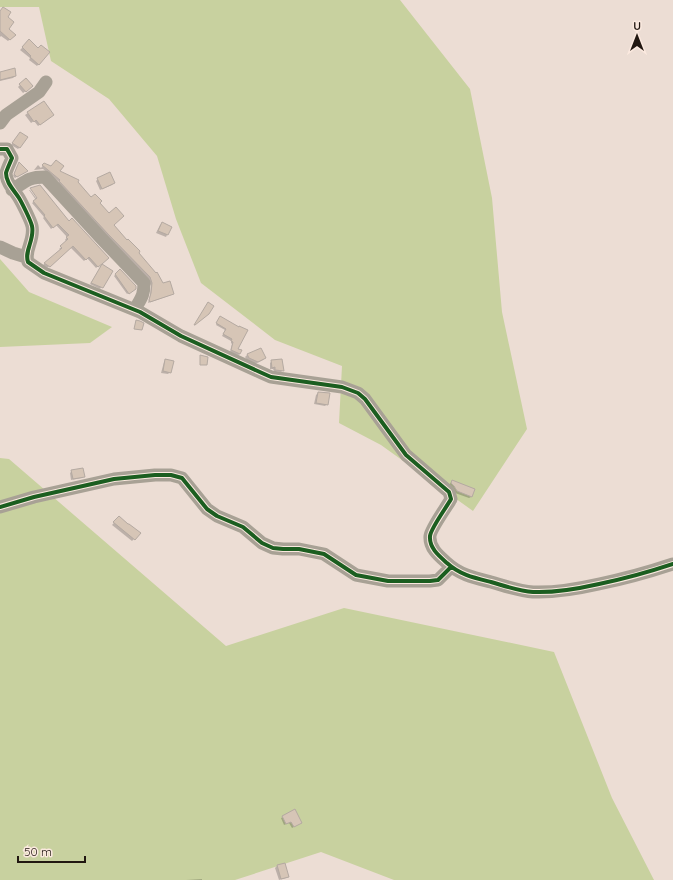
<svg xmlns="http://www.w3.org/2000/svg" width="673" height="880" viewBox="0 0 673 880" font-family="Quicksand,sans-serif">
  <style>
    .green { fill: #c8d19f }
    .shadow { fill: #0003 }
    .building { fill: #d6c5b6; stroke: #b4a9a1 }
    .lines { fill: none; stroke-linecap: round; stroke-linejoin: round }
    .minor { stroke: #a8a195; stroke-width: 13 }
    .cycleway-casing { stroke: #fbe9df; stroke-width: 6 }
    .cycleway { stroke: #1b5e20; stroke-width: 4 }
  </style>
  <rect width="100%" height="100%" fill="#ecddd4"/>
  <path class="green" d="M0 0H400L470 89 492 198 502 312 527 429 473 511 381 445 339 423 342 366 275 340 201 283 176 219 157 156 109 99 51 61 39 7H0Z
    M0 259 29 292 112 327 90 343 0 347Z
    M0 458 9 459 226 646 344 608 554 652 612 798 654 880H394L321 852 235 880H0Z"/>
  <path class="shadow" d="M0 12 8 29 14 35 8 41 1 36 0 37Z
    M29 41 38 49 48 53 37 66 29 60 30 58 20 50Z
    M0 73 15 76 13 78 0 81Z
    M20 85 30 88 23 93 18 87Z
    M43 102 51 117 38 126 34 121 31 123 25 115Z
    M19 135V148L18 149 11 145Z
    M19 164 26 171 15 178 13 176 17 166Z
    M44 164 58 171 76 182 91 199 98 203 113 225 138 253 162 285 173 293 171 295 148 303 150 295 151 286 148 280 58 183 59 182 43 169 34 170 38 165 41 168Z
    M98 179 114 183 112 185 100 190 96 181Z
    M29 190H30L39 202 69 223 108 258 96 268 87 258 84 261 70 247 47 268 43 265 61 250 59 249 67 242 65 240 67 237 56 225 51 229 43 218 44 217 32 203 36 200Z
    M162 223 167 235 166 237 156 233 160 225Z
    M102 265 111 271 100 289 90 284Z
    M120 270 133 290 127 294 114 276Z
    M219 319 239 328 237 349 240 354 238 355 230 352 232 344 231 343V341L222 336 225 330 216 325Z
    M260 349 265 358 263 360 255 364 247 360 245 357 247 355Z
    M166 360 170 372 168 374 161 373 164 362Z
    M272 361 283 370 281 372 274 371 273 369H270V363Z
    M318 393 327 404 325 406 314 404 316 395Z
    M72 471 84 476 82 478 71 480 70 473Z
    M452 481 471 497 469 498 455 493 449 485Z
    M119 517 134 539 132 541 112 525Z
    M283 817 301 823 292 828 289 823 284 825 281 818Z
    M284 864 288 876 286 878 279 880 275 868 277 866Z
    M202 879V880H186Z"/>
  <path class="building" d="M3 7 11 12 8 17 14 22 9 29 16 35 10 40 0 31V11Z
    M29 39 38 48 41 45 50 52 39 65 30 57 31 56 22 47Z
    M15 68 16 76 0 80V72Z
    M26 78 33 86 26 92 19 84Z
    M44 101 54 115 40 125 36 120 34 122 27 112Z
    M20 132 28 137 20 148 12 143Z
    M56 160 64 166 60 171 79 180 78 182 91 197 95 194 102 201 100 203 109 213 116 207 124 216 114 225 127 240 128 239 140 251 139 253 156 273 157 272 163 283 170 281 174 294 150 302 149 300 151 293 152 283 150 277 108 234 59 181 60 180 42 165 44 163 51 166Z
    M19 162 28 171 17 177 14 174Z
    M110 172 115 183 102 189 97 178Z
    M40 185 69 221 72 218 109 258 102 264 113 271 103 288 91 283 102 264 98 267 89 257 86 260 73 246 50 267 44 263 62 248 60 246 68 239 66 237 69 235 58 224 53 228 44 216 45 215 33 201 37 198 30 188Z
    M162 222 172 227 168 235 158 231Z
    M120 269 136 286V289L129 294 115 274Z
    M208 302 214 306 209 314 195 325H194Z
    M220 316 239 327V326L248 330 238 349 242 350 240 354 231 350 233 342 231 341 232 339 223 334 226 329 216 323Z
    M136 320 140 321 144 323 142 330 134 329Z
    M261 348 266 358 258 362 249 358 247 354Z
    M200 355 208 357 207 365H200Z
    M165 359 174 361 171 373 163 371Z
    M282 359 284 371 275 370V367L272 368 271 360Z
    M318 392 330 393 328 405 316 403Z
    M83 468 85 477 73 479 71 470Z
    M452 480 475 489 472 497 457 491 454 486 451 483Z
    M119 516 128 524H129L141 533 135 540 113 522Z
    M295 809 302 823 294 827 291 822 286 824 282 816Z
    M285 863 289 877 281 879 277 865Z"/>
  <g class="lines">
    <path class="minor" d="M0 123 6 115 39 92 46 82
      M0 149H7L12 158C10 163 7 169 6 173 6 183 14 190 19 198 22 203 31 221 32 226 35 240 24 250 28 262L44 273 140 312 181 336 262 373 271 377 342 387 358 393 365 399 406 455 449 492 451 499C446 508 431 528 430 536 429 548 439 556 447 563 460 575 475 578 491 582 505 586 519 591 533 592 556 593 577 589 599 584 624 579 649 572 673 564
      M12 190C26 181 28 177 45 177L102 239 144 283C144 296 141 298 135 309
      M0 247 13 253 26 257
      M0 507 34 497 114 479 155 475H171L182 478 207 509 217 516 243 527 262 543 273 548 283 549H299L324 554 356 575 388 581H430L438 580 451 567"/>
    <defs>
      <path id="cycleway" d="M0 149H7L12 158C10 163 7 169 6 173 6 183 14 190 19 198 22 203 31 221 32 226 35 240 24 250 28 262L44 273 140 312 181 336 262 373 271 377 342 387 358 393 365 399 406 455 449 492 451 499C446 508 431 528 430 536 429 548 439 556 447 563 460 575 475 578 491 582 505 586 519 591 533 592 556 593 577 589 599 584 624 579 649 572 673 564
        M0 507 34 497 114 479 155 475H171L182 478 207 509 217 516 243 527 262 543 273 548 283 549H299L324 554 356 575 388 581H430L438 580 451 567"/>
    </defs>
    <use href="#cycleway" class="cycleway-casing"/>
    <use href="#cycleway" class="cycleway"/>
  </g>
  <g transform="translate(637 36)" stroke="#fbe9df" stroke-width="3" paint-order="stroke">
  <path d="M0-3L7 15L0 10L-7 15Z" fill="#211711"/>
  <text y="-6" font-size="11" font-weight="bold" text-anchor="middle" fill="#211711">U</text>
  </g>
  <path d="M18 856v6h67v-6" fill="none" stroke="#211711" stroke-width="2"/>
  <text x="24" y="856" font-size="12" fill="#211711" stroke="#fbe9df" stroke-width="3" paint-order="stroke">50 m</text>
</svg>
